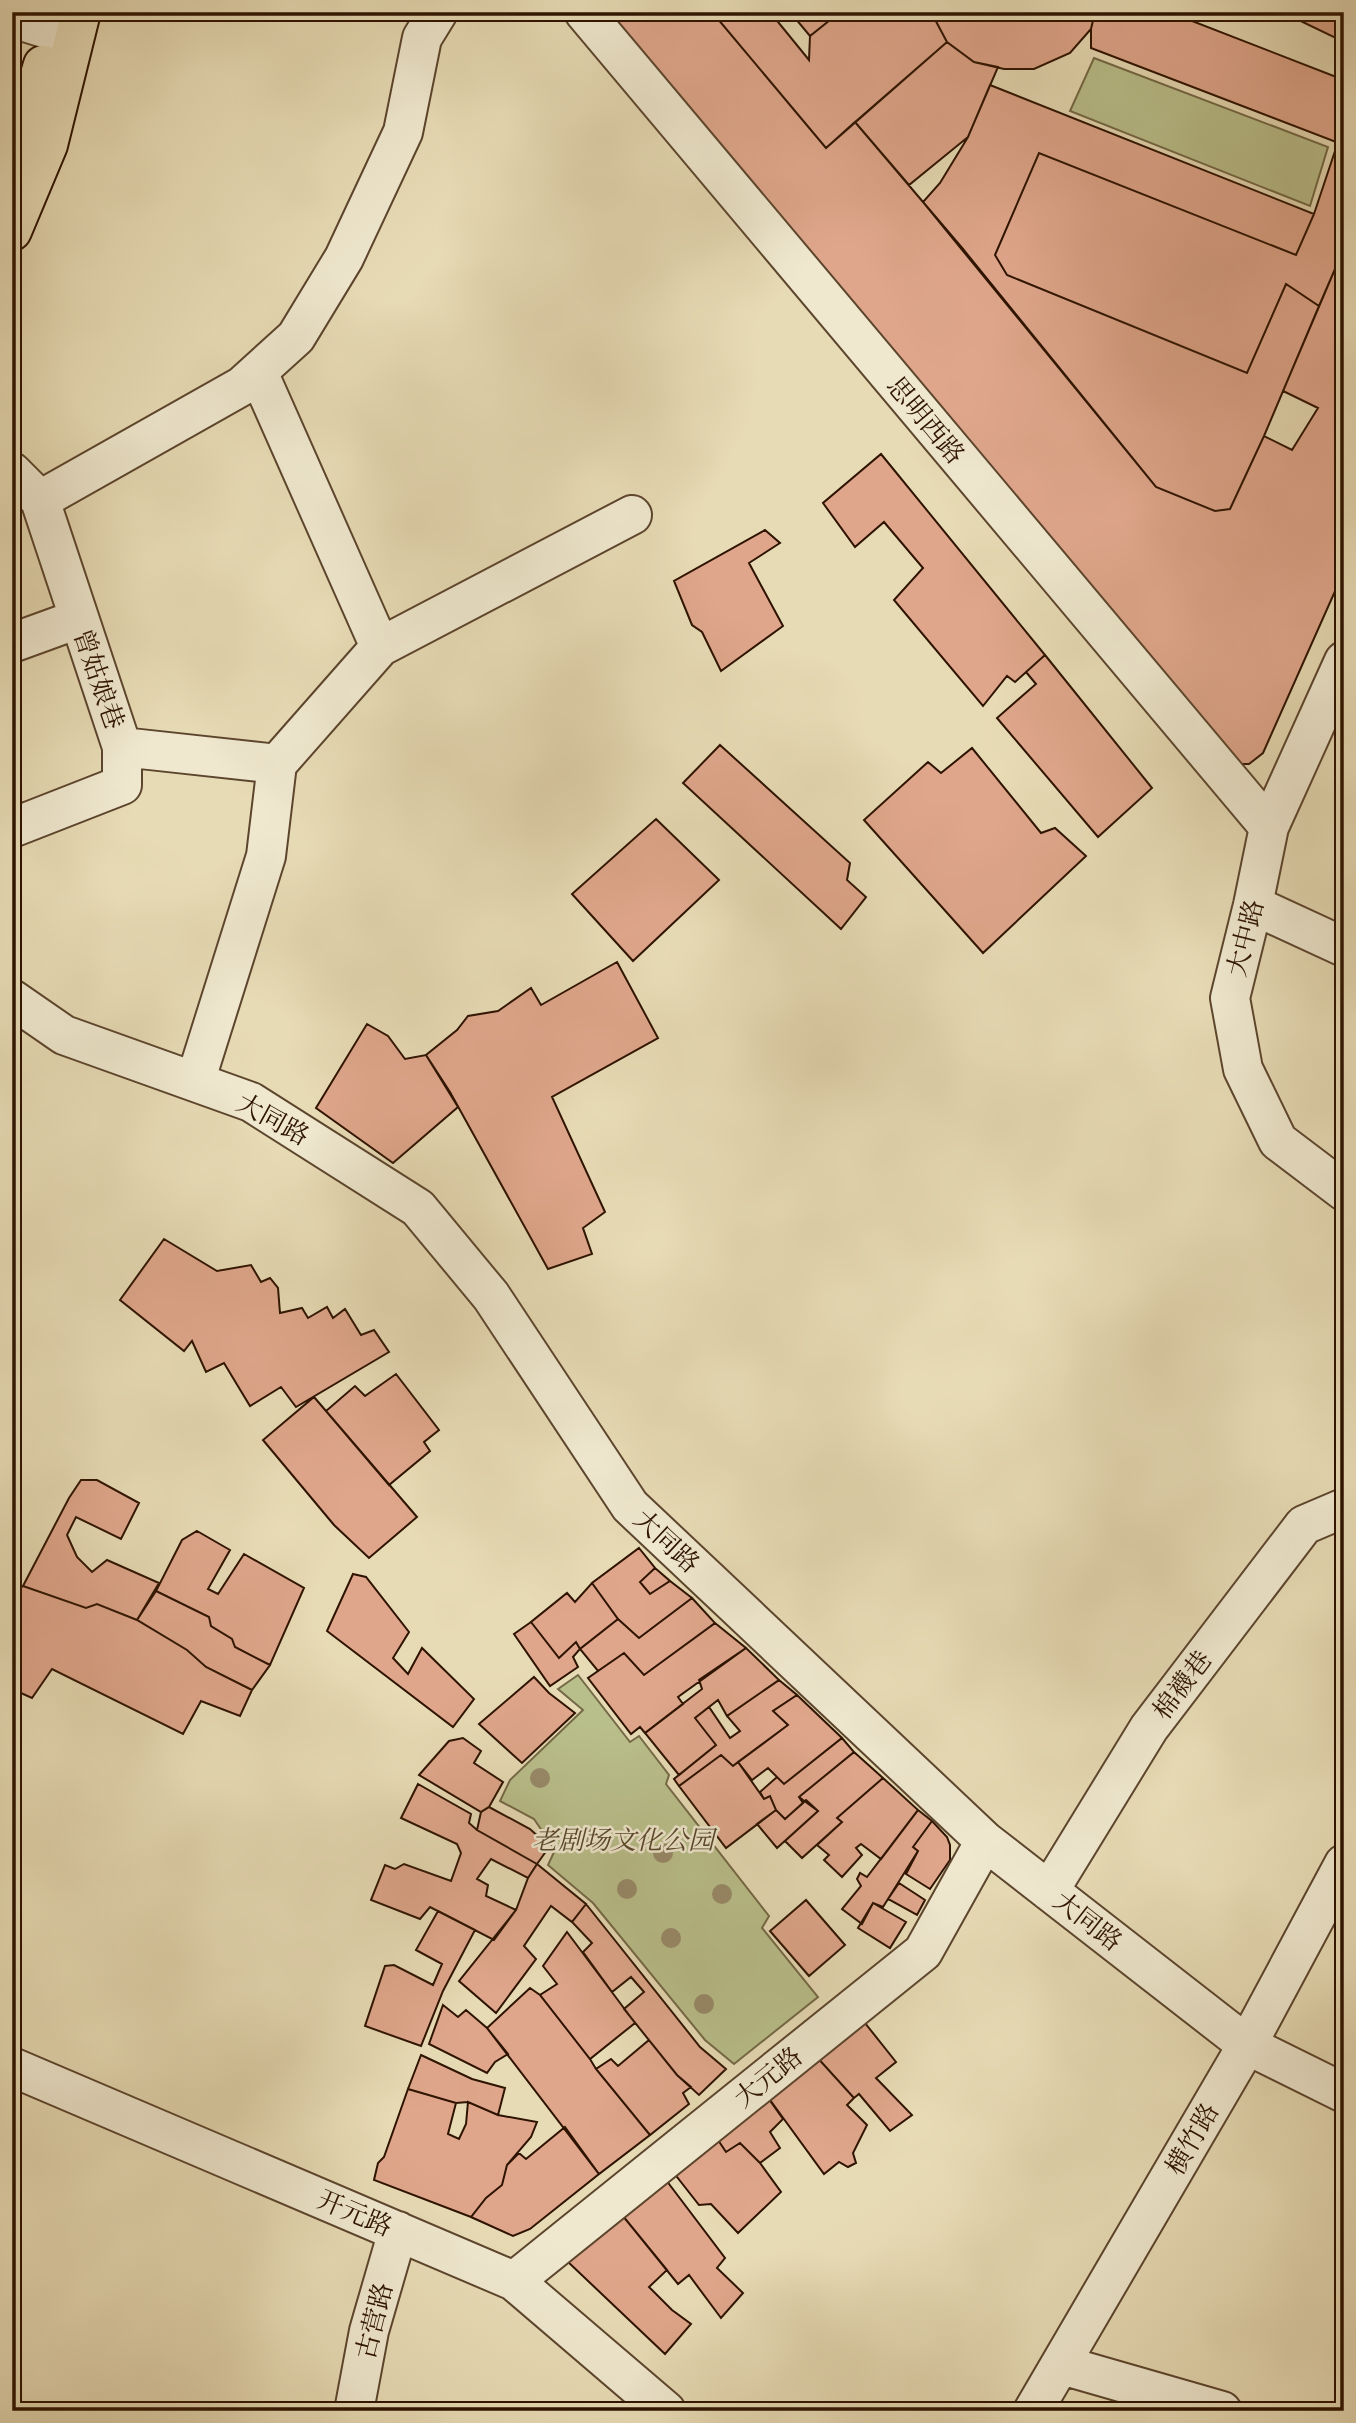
<svg xmlns="http://www.w3.org/2000/svg" width="1356" height="2423" viewBox="0 0 1356 2423" font-family="'Libre Bodoni','Noto Serif SC',serif">
  <style>
    .green { fill: #b9bf8b; stroke: #746946; stroke-width: 2 }
    .building { fill: #dfa68b; stroke: #2e1300; stroke-width: 2 }
    .lines { fill: none; stroke-linecap: round; stroke-linejoin: round }
    .minor-casing { stroke: #5c452d; stroke-width: 42 }
    .major-casing { stroke: #2e1300; stroke-width: 42 }
    .minor { stroke: #efe8cf; stroke-width: 38 }
    .major { stroke: #e7dbb5; stroke-width: 38 }
    .tree { fill: #988a69 }
    .labels { text-anchor: middle; stroke-width: 5; stroke-linejoin: round; paint-order: stroke }
    .street-label { font-size: 26px; fill: #2e1300; stroke: #efe8cf }
    .park-label { font-size: 26px; font-style: italic; fill: #58472a; stroke: #efe8cf }
  </style>
  <rect width="100%" height="100%" fill="#e7dbb5"/>
  <filter id="stains"><feTurbulence type="fractalNoise" baseFrequency=".00286" numOctaves="4"/><feColorMatrix values="0 0 0 0 .2 0 0 0 0 .09 0 0 0 0 .02 0 0 0 .5 -.17"/></filter>
  <radialGradient id="worn" r=".72"><stop offset=".6" stop-color="#630" stop-opacity="0"/><stop offset="1" stop-color="#630" stop-opacity=".3"/></radialGradient>
  <path class="green" d="M1094 58 1328 147 1310 206 1070 111Z
    M578 1675 630 1742 639 1736 669 1775 666 1784 769 1916 762 1928 818 1997 734 2064 705 2040 593 1903 548 1865 555 1850 534 1819 500 1801 510 1780 583 1710 558 1689Z"/>
  <path class="building" d="M609 12H712L826 148 855 122 963 249 1156 487 1215 511 1230 509 1264 436 1292 450 1318 408 1283 391 1344 248V571L1263 753 1249 764H1233Z
    M712 12H770L809 60 810 36 840 12H931L947 42 826 148Z
    M790 12H840L810 36Z
    M931 12H1095L1091 29 1070 53 1034 69H1004L974 62 947 42Z
    M1095 12H1169L1344 80V124L1336 142 1091 48V29Z
    M1282 12H1344V42Z
    M947 42 974 62 998 67 968 137 909 185 855 122Z
    M990 85 1314 214 1296 255 1039 153 995 255 1007 275 1247 373 1286 284 1319 306 1264 436 1230 509 1215 511 1156 487 923 202 940 183 968 137Z
    M1344 124V248L1319 306 1286 284 1247 373 1007 275 995 255 1039 153 1296 255 1314 214Z
    M881 454 1045 655 1015 682 1007 676 983 706 894 600 923 568 884 522 855 547 823 503Z
    M765 530 780 543 749 563 783 626 721 671 702 632 692 625 674 581Z
    M1045 655 1152 788 1098 837 997 718 1036 684 1026 672Z
    M720 745 850 863 847 880 866 897 841 929 683 783Z
    M972 748 1041 833 1055 828 1086 856 983 953 864 820 928 762 941 773Z
    M656 819 719 880 633 961 572 894Z
    M617 962 658 1038 552 1097 605 1212 583 1228 592 1254 548 1269 450 1092 426 1055 457 1030 468 1016 498 1011 531 988 541 1005Z
    M367 1024 388 1036 405 1059 426 1055 458 1107 393 1163 316 1108Z
    M164 1239 217 1271 251 1265 261 1282 270 1278 278 1288 280 1313 302 1308 308 1318 327 1307 333 1318 345 1309 361 1335 374 1330 389 1352 296 1407 281 1387 250 1406 224 1363 206 1372 192 1341 184 1351 120 1300Z
    M396 1374 439 1430 424 1442 430 1451 389 1485 326 1411 355 1386 365 1396Z
    M314 1397 417 1517 369 1558 334 1525 263 1440Z
    M81 1480H97L139 1503 121 1539 76 1517 67 1535 77 1557 92 1572 107 1560 159 1583 137 1620 97 1604 86 1608 23 1586 69 1498Z
    M197 1531 230 1550 208 1589 218 1594 244 1554 304 1588 270 1665 235 1647 232 1639 211 1626 209 1617 156 1591 182 1540Z
    M639 1548 655 1568 640 1582 650 1594 670 1581 692 1598 639 1638 618 1619 592 1583Z
    M655 1568 670 1581 650 1594 640 1582Z
    M353 1574 366 1577 409 1632 393 1658 408 1674 422 1648 474 1699 453 1727 327 1631Z
    M592 1583 618 1619 580 1649 576 1642 559 1658 531 1622 567 1593 575 1602Z
    M23 1586 86 1608 97 1604 137 1620 187 1650 206 1667 252 1690 240 1716 201 1701 183 1734 52 1669 32 1698 12 1689V1592Z
    M156 1591 209 1617 211 1626 232 1639 235 1647 270 1665 252 1690 206 1667 187 1650 137 1620Z
    M692 1598 715 1623 644 1675 624 1653 598 1671 580 1649 618 1619 639 1638Z
    M531 1622 559 1658 576 1642 580 1649 573 1657 578 1667 550 1686 514 1634Z
    M715 1623 746 1648 678 1697 683 1704 645 1733 640 1727 631 1734 588 1678 624 1653 644 1675Z
    M746 1648 779 1680 727 1716 718 1700 695 1718 716 1745 679 1775 645 1733 702 1689 699 1680Z
    M534 1677 549 1693 575 1713 522 1763 479 1724Z
    M779 1680 797 1695 773 1711 788 1725 733 1766 721 1755 679 1786 674 1779 716 1745 695 1718 709 1707 730 1738 740 1731 727 1716Z
    M797 1695 842 1738 784 1784 768 1768 752 1780 738 1762 788 1725 773 1711Z
    M463 1738 481 1751 474 1763 503 1782 489 1807 481 1812 419 1775 449 1741Z
    M842 1738 854 1752 799 1797 803 1803 785 1819 776 1810 770 1796 764 1799 760 1792 777 1777 784 1784Z
    M854 1752 883 1778 837 1818 842 1822 802 1858 785 1841 818 1811 799 1797Z
    M721 1755 733 1766 738 1762 764 1799 770 1796 776 1810 726 1848 679 1786Z
    M883 1778 918 1810 881 1859 861 1844 856 1848 862 1855 842 1877 824 1860 829 1855 817 1845 842 1822 837 1818Z
    M418 1784 471 1814 469 1823 477 1830 537 1864 528 1878 491 1859 477 1879 488 1885 486 1896 516 1910 494 1940 430 1907 420 1919 371 1900 385 1865 395 1869 404 1864 451 1881 461 1853 457 1844 401 1818Z
    M806 1800 818 1811 777 1848 757 1824 776 1810 785 1819Z
    M489 1807 530 1829 541 1839 547 1850 537 1864 477 1830 481 1812Z
    M918 1810 932 1821 913 1847 918 1851 883 1907 873 1903 862 1924 842 1909 861 1886 857 1879 860 1873 867 1877Z
    M932 1821 947 1837 950 1845V1860L930 1889 906 1874 918 1851 913 1847Z
    M537 1864 586 1904 572 1922 551 1906 524 1946 536 1959 496 2013 459 1981 516 1910 528 1878Z
    M899 1883 925 1900 917 1915 888 1899Z
    M806 1900 845 1945 809 1976 770 1931Z
    M873 1903 906 1922 890 1948 858 1928Z
    M586 1904 700 2047 726 2069 699 2095 677 2075 624 2009 644 1992 631 1977 612 1992 583 1952 592 1943 572 1922Z
    M438 1911 475 1930 443 1991 421 2046 365 2026 385 1966 394 1965 433 1985 442 1964 416 1950Z
    M567 1932 635 2023 590 2059 540 1995 557 1984 543 1966Z
    M530 1988 540 1995 590 2059 596 2069 650 2135 599 2174 487 2028Z
    M443 2005 458 2017 466 2010 487 2028 508 2054 495 2062 487 2073 429 2044Z
    M861 2018 896 2062 876 2078 912 2115 890 2131 859 2094 854 2098 815 2055Z
    M649 2040 677 2075 691 2087 683 2093 689 2104 650 2135 596 2069 611 2059 618 2066Z
    M421 2055 472 2079 505 2088 498 2115 468 2102 456 2103 408 2089Z
    M815 2055 854 2098 847 2105 867 2125 853 2153 856 2163 848 2167 839 2162 824 2174 765 2093Z
    M408 2089 456 2103 448 2134 459 2139 466 2124 468 2102 498 2115 537 2122 531 2137 507 2165 502 2185 486 2198 471 2217 374 2180 378 2163 384 2157Z
    M766 2095 783 2119 770 2132 780 2148 760 2163 740 2143 726 2152 714 2134Z
    M565 2127 599 2174 530 2229 513 2236 471 2217 486 2198 502 2185 507 2165 519 2153 526 2159Z
    M714 2134 726 2152 740 2143 760 2163 781 2192 738 2233 711 2204 699 2205 670 2168Z
    M663 2176 725 2258 717 2268 743 2293 721 2318 689 2275 678 2284 618 2210Z
    M618 2210 667 2270 649 2287 672 2310 691 2324 665 2354 567 2261Z"/>
  <g class="lines">
    <defs>
      <path id="minor" d="M584 12 1269 827
        M12 18 54 31
        M258 372 380 647
        M12 472 40 500 122 747V785L12 828
        M40 500 242 386 296 337 344 258 403 132 422 38 438 12
        M12 643 78 619
        M1344 661 1269 827 1253 905 1230 998 1243 1069 1278 1141 1344 1191
        M122 747 277 764
        M1253 905 1344 947
        M12 999 64 1035 251 1102 418 1208 491 1296 630 1506 985 1841 1247 2045 1344 2093
        M195 1082 266 856 277 764 380 647 632 515
        M1049 1891 1149 1728 1304 1525 1344 1508
        M12 2067 514 2281 666 2411
        M514 2281 923 1952 985 1841
        M1062 2365 1222 2411
        M354 2411 369 2331 398 2231
        M1033 2411 1247 2045 1344 1864"/>
      <path id="major" d="M12 165 43 65
        M12 231 48 145 81 12"/>
    </defs>
    <use href="#minor" class="minor-casing"/>
    <use href="#major" class="major-casing"/>
    <use href="#minor" class="minor"/>
    <use href="#major" class="major"/>
  </g>
  <g class="tree">
    <circle cx="540" cy="1778" r="10"/>
    <circle cx="585" cy="1837" r="10"/>
    <circle cx="663" cy="1853" r="10"/>
    <circle cx="627" cy="1889" r="10"/>
    <circle cx="722" cy="1894" r="10"/>
    <circle cx="671" cy="1938" r="10"/>
    <circle cx="704" cy="2004" r="10"/>
  </g>
  <g class="labels">
    <g class="street-label">
      <text transform="translate(926 420) rotate(50)" y="9">思明西路</text>
      <text transform="translate(99 679) rotate(71)" y="9">曾姑娘巷</text>
      <text transform="translate(1245 938) rotate(-76)" y="9">大中路</text>
      <text transform="translate(273 1119) rotate(29)" y="9">大同路</text>
      <text transform="translate(667 1541) rotate(43)" y="9">大同路</text>
      <text transform="translate(1182 1685) rotate(-53)" y="9">棉襪巷</text>
      <text transform="translate(1088 1921) rotate(38)" y="9">大同路</text>
      <text transform="translate(768 2077) rotate(-39)" y="9">大元路</text>
      <text transform="translate(1192 2139) rotate(-60)" y="9">横竹路</text>
      <text transform="translate(355 2213) rotate(23)" y="9">开元路</text>
      <text transform="translate(374 2321) rotate(-76)" y="9">古营路</text>
    </g>
    <g class="park-label">
      <text x="623" y="1849">老剧场文化公园</text>
    </g>
  </g>
  <rect width="1356" height="2423" fill="none" stroke="#e7dbb5" stroke-width="42"/>
  <rect x="14" y="14" width="1328" height="2395" fill="none" stroke="#2e1300" stroke-width="3.5"/>
  <rect x="21" y="21" width="1314" height="2381" fill="none" stroke="#2e1300" stroke-width="2"/>
  <rect width="100%" height="100%" filter="url(#stains)"/>
  <rect width="100%" height="100%" fill="url(#worn)"/>
</svg>
